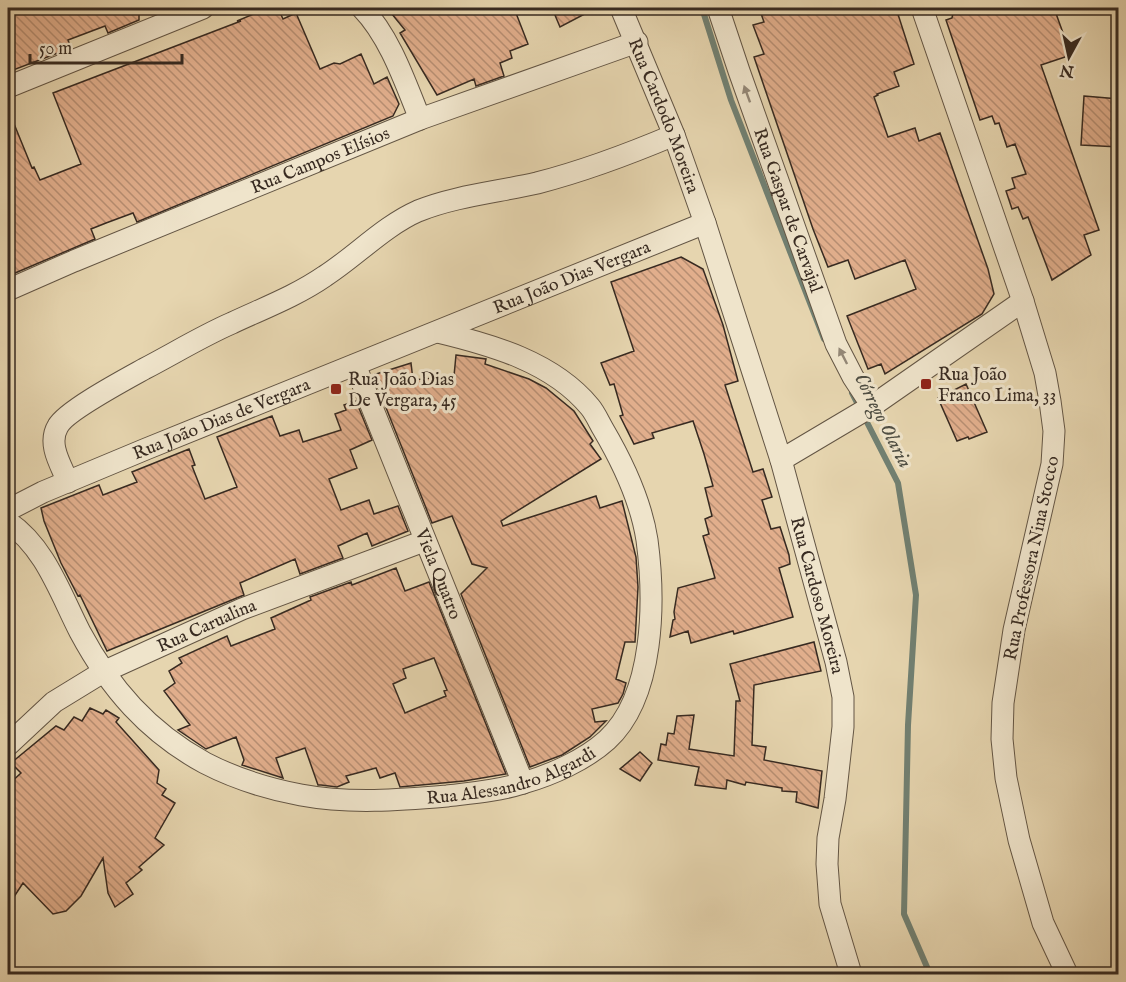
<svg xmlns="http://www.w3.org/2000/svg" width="1126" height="982" viewBox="0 0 1126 982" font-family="'IM FELL English',serif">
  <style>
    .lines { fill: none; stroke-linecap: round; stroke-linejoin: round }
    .stream { stroke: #718072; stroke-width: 6 }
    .building { fill: url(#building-back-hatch); stroke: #372a21; stroke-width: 1.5; fill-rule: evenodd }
    .minor-casing { stroke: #635544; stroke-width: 23 }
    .minor { stroke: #efe4cb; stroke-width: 21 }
    .oneway { fill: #938776 }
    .poi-dot { fill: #8f2418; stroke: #efe4cb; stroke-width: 2 }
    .labels { text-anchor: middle; stroke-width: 6; stroke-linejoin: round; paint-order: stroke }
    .street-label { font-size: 18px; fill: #372a21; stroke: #efe4cb }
    .poi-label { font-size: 18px; fill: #372a21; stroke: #efe4cb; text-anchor: start }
    .water-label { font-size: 20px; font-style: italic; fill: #4f4e43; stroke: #efe4cb }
  </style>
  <defs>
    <pattern id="building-back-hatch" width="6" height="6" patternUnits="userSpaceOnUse" patternTransform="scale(1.5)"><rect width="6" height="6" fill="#e1ae8c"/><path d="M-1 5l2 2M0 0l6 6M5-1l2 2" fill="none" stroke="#b78e72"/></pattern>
  </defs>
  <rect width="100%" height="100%" fill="#e6d5af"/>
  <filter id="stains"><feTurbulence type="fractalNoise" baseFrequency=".00333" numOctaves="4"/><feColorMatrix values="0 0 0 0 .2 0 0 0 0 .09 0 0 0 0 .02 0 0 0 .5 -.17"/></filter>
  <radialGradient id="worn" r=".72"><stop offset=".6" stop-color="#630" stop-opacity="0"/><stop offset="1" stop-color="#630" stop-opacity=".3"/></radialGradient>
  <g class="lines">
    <path class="stream" d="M702 8 731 100 824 339
      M852 393 898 483 916 595 908 725 904 914 930 974"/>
  </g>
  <path class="building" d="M11 8H139V20L108 33 105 26 68 40 71 48 8 72V53L13 54Z
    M268 8H278L283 19 296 13 320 69 334 63 340 64 361 54 374 84 387 77 399 104 393 116 137 222 133 213 106 223 91 229 95 239 8 276V109L32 168 34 167 40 180 81 164 53 93 241 21H237Z
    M387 8H514L528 44 510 51 512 58 500 63 504 76 476 86 474 79 437 95 400 33 405 30Z
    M552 8H596L560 27Z
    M759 8H896L914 64 894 72 899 86 877 94 878 95 874 97 888 137 915 128 919 141 940 133 988 269 994 294 982 314 885 374 881 364 868 369 847 316 916 289 905 260 855 279 848 260 828 267 813 229 754 57 764 54 753 25 764 22Z
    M954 8H1054L1071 55 1041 65 1099 230 1084 235 1091 255 1052 280 1028 217 1023 219 1018 207 1012 209 1006 191 1015 188 1012 178 1026 174 1015 144 1007 147 999 123 995 124 992 116 980 120 946 20 952 18Z
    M1084 96 1119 99V147L1081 145Z
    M681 257 703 269 723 325 738 381 725 385 753 472 763 469 772 497 762 500 771 529 780 527 789 555 790 564 779 568 793 617 734 634 733 631 691 643 688 631 670 637 673 620 675 619 674 612 678 588 715 578 703 536 709 534 705 519 712 516 705 488 713 486 704 454 693 421 652 433 654 438 634 444 620 416 623 415 614 384 610 385 601 363 634 351 611 282Z
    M456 355 486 359 485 364 529 379 546 388 574 411 593 441 590 444 601 459 501 521 503 526 596 496 600 508 622 501 636 557 638 587 635 642H625L616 679 626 683 623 694 618 703 592 709 595 722 606 721 590 737 562 755 530 767 461 594 487 568 472 564 452 516 432 523 373 375 411 363 413 380 454 376Z
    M966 384 987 432 969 439 968 437 957 441 938 398Z
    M356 401 372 440 350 450 357 468 329 479 341 510 369 500 374 514 398 506 408 531 372 546 367 533 338 546 343 558 300 574 295 559 240 583 244 595 107 651 80 595 78 596 61 563 44 521 41 508 99 485 103 495 137 482 132 472 189 449 195 465 192 466 205 499 237 487 217 437 272 416 280 436 299 430 303 442 341 430 335 414 346 410 344 405Z
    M396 568 405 591 429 582 506 774 464 781 400 787 395 773 380 778 376 768 346 776 349 782 337 787 321 785H318L305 748 276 758 283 778 242 765 244 760 236 737 206 749 178 730 190 725 164 691 175 683 169 671 182 663 179 658 227 636 231 646 275 629 271 618 311 600 310 597 351 582 352 585ZM434 658 447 690 444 691 446 696 405 713 393 684 406 678 403 669Z
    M814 642 821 671 754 685 752 745 766 747 764 760 822 771 818 808 796 802 797 792 782 791V788L746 782 745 785 727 780 726 789 695 785 699 767 658 760 661 744 666 745 668 733 674 734 677 716 694 715 689 749 734 756 736 701H740L730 664Z
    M90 708 103 714 106 710 119 718 116 722 159 770 157 783 166 789 162 795 175 803 155 838 164 845 139 867 142 870 126 883 133 894 115 907 108 893 103 858 81 896 66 911 53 914 23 883 8 906V785L21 773 11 763 56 726 64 730 74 717 82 721Z
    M640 752 652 763 640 781 620 769Z"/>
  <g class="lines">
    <defs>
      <g id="minor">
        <path d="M362 8C390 37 405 82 420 119"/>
        <path id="s1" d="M621 8 674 135 705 223 781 460 836 662 843 697V727L835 799 828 838 827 864 830 904 851 974"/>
        <path id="s2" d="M718 8 739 71 836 344 853 377 872 406"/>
        <path d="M922 8 1023 301 1045 373 1050 401 1054 431 1052 464 1014 630 1003 703 1002 739 1006 778 1019 840 1043 923 1067 974"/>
        <path d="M8 87 203 8"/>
        <path id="s3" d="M8 290 74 261 420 119 637 42"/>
        <path id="s4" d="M355 365 523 783"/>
        <path d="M781 460 872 406 1023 301"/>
        <path d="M68 482C61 465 47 444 58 426 66 411 126 379 144 369 173 354 202 336 232 323 264 308 296 296 325 276 356 256 384 226 418 211 455 196 498 192 537 183 584 171 629 154 674 135"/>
        <path id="s5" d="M8 510 43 492 146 449 705 223"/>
        <path id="s6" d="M8 522C45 547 60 593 80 632 110 688 148 732 205 763 234 778 269 789 301 795 349 804 400 800 447 796 472 793 498 791 523 783 551 775 585 760 607 740 655 696 655 600 647 540 641 501 623 463 603 429 599 422 595 413 590 407 553 362 492 345 438 332"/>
        <path id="s7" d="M8 745 54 702 103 672 242 609 424 541"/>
      </g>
    </defs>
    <use href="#minor" class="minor-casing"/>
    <use href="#minor" class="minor"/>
  </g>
  <defs><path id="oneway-solid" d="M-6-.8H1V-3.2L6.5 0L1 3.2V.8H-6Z" transform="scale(1.5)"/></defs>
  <g class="oneway">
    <use href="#oneway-solid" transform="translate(747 94) rotate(-110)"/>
    <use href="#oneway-solid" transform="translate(843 356) rotate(-117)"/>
  </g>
  <g class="poi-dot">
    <rect x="920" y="378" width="12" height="12" rx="3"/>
    <rect x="330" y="383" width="12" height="12" rx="3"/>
  </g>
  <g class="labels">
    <g class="street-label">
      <text dy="6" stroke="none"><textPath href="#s1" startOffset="116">Rua Cardodo Moreira</textPath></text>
      <text dy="6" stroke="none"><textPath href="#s3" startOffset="338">Rua Campos Elísios</textPath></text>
      <text dy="6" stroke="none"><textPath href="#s2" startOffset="214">Rua Gaspar de Carvajal</textPath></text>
      <text dy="6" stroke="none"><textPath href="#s5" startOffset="610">Rua João Dias Vergara</textPath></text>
      <text dy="6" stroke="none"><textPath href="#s5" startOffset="232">Rua João Dias de Vergara</textPath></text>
      <text transform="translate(1031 558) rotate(-78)" y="6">Rua Professora Nina Stocco</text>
      <text dy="6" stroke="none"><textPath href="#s4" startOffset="225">Viela Quatro</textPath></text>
      <text dy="6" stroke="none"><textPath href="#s1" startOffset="620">Rua Cardoso Moreira</textPath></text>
      <text dy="6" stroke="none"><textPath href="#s7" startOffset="234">Rua Carualina</textPath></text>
      <text dy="6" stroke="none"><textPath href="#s6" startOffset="632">Rua Alessandro Algardi</textPath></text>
    </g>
    <g class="poi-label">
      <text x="938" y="380">Rua João<tspan x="938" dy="21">Franco Lima, 33</tspan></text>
      <text x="348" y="385">Rua João Dias<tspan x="348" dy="21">De Vergara, 45</tspan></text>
    </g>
    <g class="water-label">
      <text transform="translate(884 420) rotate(63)" y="7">Córrego Olaria</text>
    </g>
  </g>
  <rect width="1126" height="982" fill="none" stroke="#e6d5af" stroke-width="30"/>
  <rect x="9" y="9" width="1108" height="964" fill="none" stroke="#372a21" stroke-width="3"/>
  <rect x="15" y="15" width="1096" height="952" fill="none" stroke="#372a21" stroke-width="1.5"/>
  <g transform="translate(1069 57) rotate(188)" stroke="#efe4cb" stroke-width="4.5" paint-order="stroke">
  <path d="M0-4.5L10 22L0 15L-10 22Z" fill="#372a21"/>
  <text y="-9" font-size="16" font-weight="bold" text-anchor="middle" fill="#372a21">N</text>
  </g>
  <path d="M30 54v9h152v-9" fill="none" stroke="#372a21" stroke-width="3"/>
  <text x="39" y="54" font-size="18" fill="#372a21" stroke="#efe4cb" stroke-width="4.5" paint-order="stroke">50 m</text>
  <rect width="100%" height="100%" filter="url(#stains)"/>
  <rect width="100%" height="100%" fill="url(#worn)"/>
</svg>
